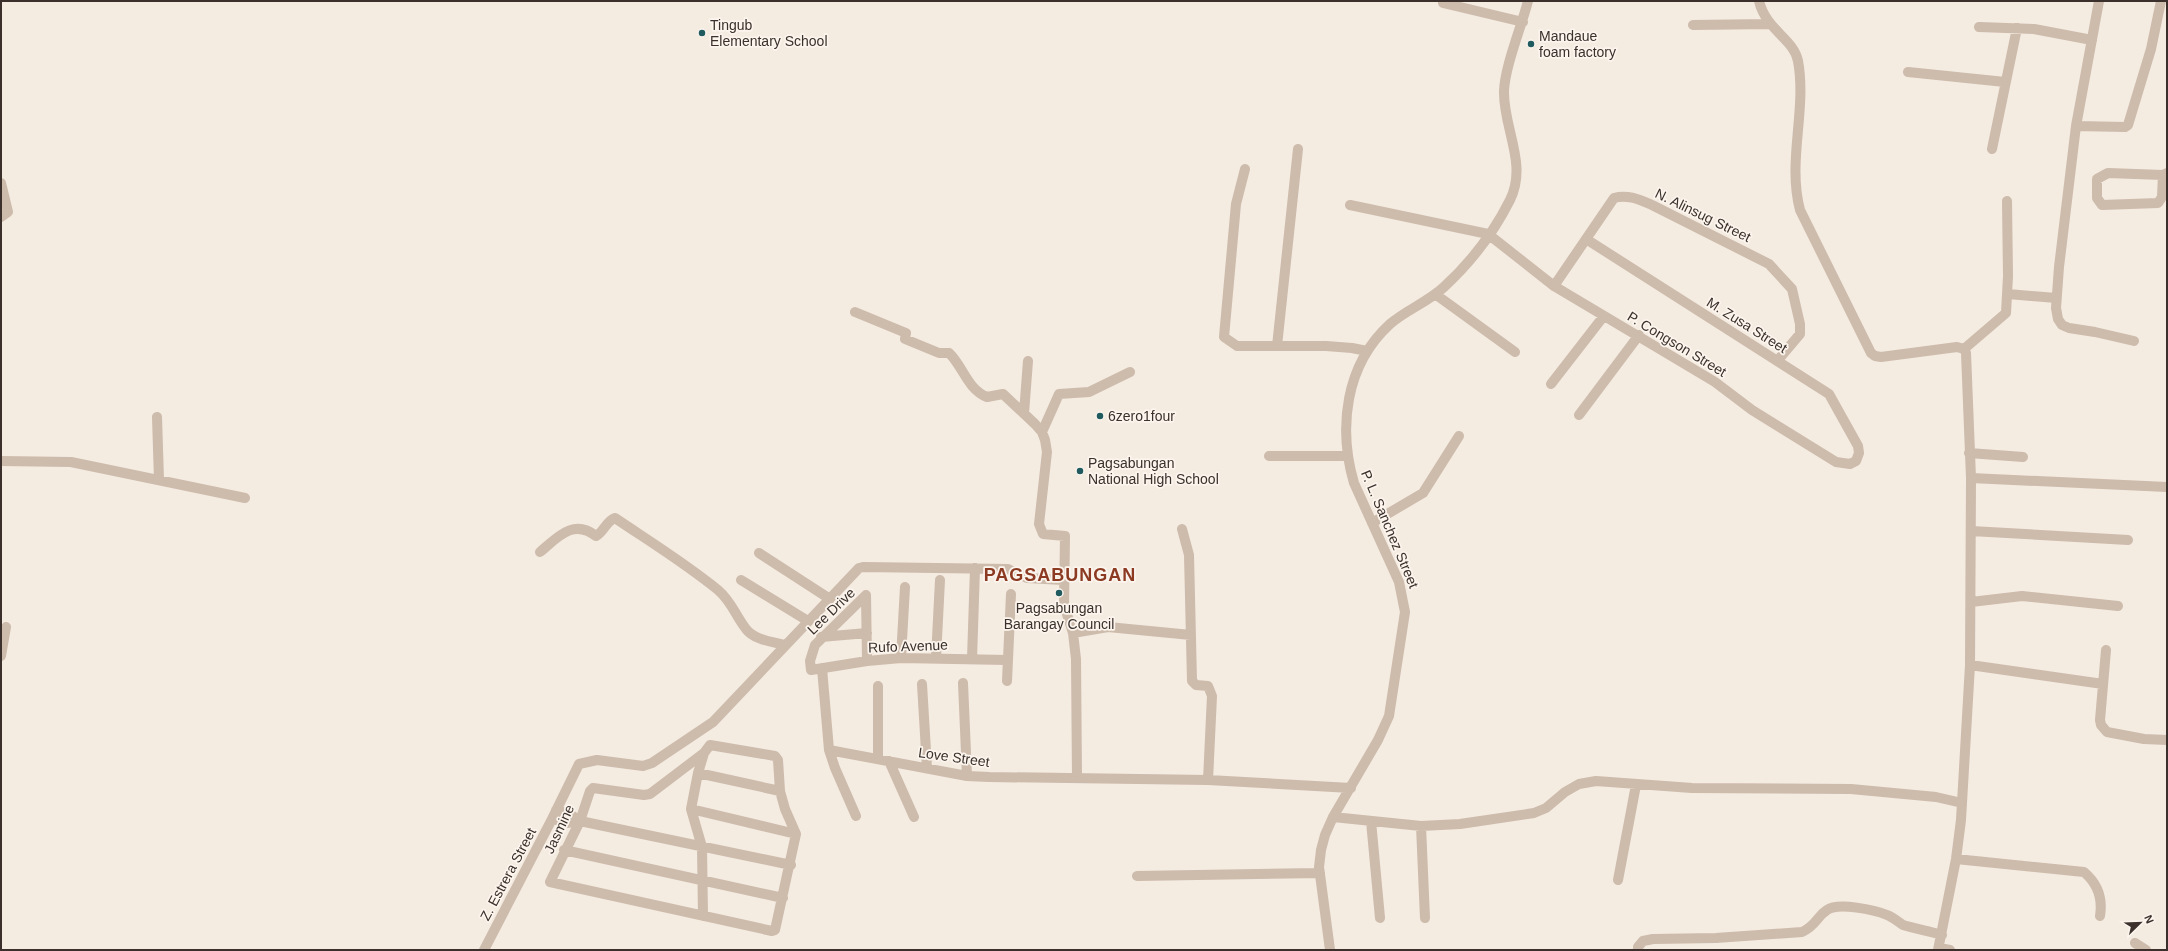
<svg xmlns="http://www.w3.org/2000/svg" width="2168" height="951" viewBox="0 0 2168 951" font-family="Helvetica,sans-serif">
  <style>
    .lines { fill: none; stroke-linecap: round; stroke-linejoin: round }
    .minor { stroke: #cdbbac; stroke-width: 10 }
    .poi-dot { fill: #1f5a5e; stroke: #fbf5ee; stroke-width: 1.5 }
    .labels { text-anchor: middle; stroke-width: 3.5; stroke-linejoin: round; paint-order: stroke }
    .poi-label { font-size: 14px; fill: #3b302b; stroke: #fbf5ee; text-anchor: start }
    .street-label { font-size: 14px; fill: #3b302b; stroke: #fbf5ee }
    .district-label { font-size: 18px; font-weight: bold; letter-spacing: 1px; fill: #8c3b22; stroke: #fbf5ee }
  </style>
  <rect width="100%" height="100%" fill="#f4ebe1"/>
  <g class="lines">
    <path class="minor" d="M1759 1C1766 30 1794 39 1798 61 1807 110 1787 161 1800 210L1871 353 1875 356 1881 357 1957 347 1964 349
      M2099 1 2076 126 2059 267 2056 308 2058 319 2062 325 2069 328 2095 332 2134 341
      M1443 3 1523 22
      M1693 25 1769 24
      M1979 27 2034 29 2092 40
      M1908 72 2005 82
      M2076 126 2125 127 2128 125 2151 49 2161 1
      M1992 149 2017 28
      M1245 169 1236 204 1224 337 1237 346H1326L1352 348 1367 351
      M2163 175 2162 197 2158 203 2102 205 2097 198V179L2108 173 2163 175 2167 173
      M1 183 8 212 1 217
      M1350 205 1488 234 1554 286 1715 382 1752 410 1836 462 1850 464 1856 461 1859 453 1858 446 1829 394 1586 239
      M1554 286 1614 198C1628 194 1640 200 1652 205L1769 264 1792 289 1800 324V334L1778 360
      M1435 294 1515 352
      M2008 294 2056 298
      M855 312 906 333 905 339 939 353H949C963 366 967 389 987 397L1003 394 1035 424 1042 432 1045 440 1047 452 1039 524 1043 534 1065 536 1064 605 1073 633 1076 659 1077 778
      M1277 346 1298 149
      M1964 349 2006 313 2008 276 2007 201
      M1551 384 1603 317
      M1024 413 1028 361
      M1579 415 1639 335
      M157 417 159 480
      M1042 432 1059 394 1089 392 1130 372
      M1969 453 2023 457
      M1269 456H1346
      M1 461 71 462 245 498
      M1971 478 2167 487
      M1372 523 1423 493 1459 436
      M1182 529 1189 555 1192 681 1196 685 1208 686 1212 696 1208 780
      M1971 531 2128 540
      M540 552C557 538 573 518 596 536 604 532 606 521 615 518 649 541 685 563 718 590 732 602 735 615 746 629 754 640 773 642 785 645
      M759 553 830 599
      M741 580 808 621
      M1971 602 2022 596 2118 606
      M1073 633 1108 627 1191 635
      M821 637 867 633
      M2106 650 2100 720 2101 725 2107 732 2144 739 2167 740
      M1 656 6 627
      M901 658 905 587
      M936 658 940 580
      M972 659 975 568
      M867 661 866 595 815 645 810 661 811 670 867 661 901 658 1007 660
      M1970 665 2103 684
      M822 668 829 750 835 768 856 816
      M1007 681 1011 594
      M963 683 967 776
      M922 684 927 768
      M829 750 967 776 989 777 1208 780 1351 788
      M878 758V686
      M889 761 914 817
      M698 773 780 791
      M691 809 796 834
      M556 810 570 814 580 821 791 865
      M1333 817 1421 826 1460 824 1534 813 1546 808 1565 792 1579 784 1596 781 1692 788 1851 789 1936 797 1962 803
      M552 819 568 823 576 820
      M1371 821 1380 918
      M1421 826 1425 918
      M564 850 783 898
      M1956 859 2084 872C2098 884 2103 898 2100 916
      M1137 876 1320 873
      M1618 880 1636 785
      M703 916 702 847 691 809 698 773 704 753 710 745 775 756 778 760 780 791 785 809 796 834 775 930 772 931 550 882 580 821 590 791 593 788 644 795 650 794 704 753
      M2135 943 2146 950
      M1939 948 1950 950
      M484 950 552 819 579 764 597 760 643 766 652 763 713 722 859 568 863 567 1008 569 1027 578 1063 580
      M1330 950 1319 867 1321 850 1325 835 1333 817 1378 740 1389 716 1405 612 1399 582 1354 483C1338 428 1345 365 1390 324 1406 310 1428 302 1444 287 1470 263 1494 232 1510 200 1528 164 1503 128 1504 91 1505 66 1521 28 1528 1
      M1638 950V947L1643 941 1653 939 1716 938 1802 932C1817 925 1816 917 1827 910 1838 902 1875 910 1887 915 1893 917 1898 922 1903 925 1916 929 1930 931 1942 935
      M1938 950 1956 859 1961 820 1970 665 1971 478 1966 353 1964 349"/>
  </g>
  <g class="poi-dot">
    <circle cx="702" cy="33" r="4"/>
    <circle cx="1531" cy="44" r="4"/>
    <circle cx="1100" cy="416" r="4"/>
    <circle cx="1080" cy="471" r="4"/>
    <circle cx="1059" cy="593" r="4"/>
  </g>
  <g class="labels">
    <g class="poi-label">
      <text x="710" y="30">Tingub<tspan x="710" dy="16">Elementary School</tspan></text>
      <text x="1539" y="41">Mandaue<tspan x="1539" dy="16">foam factory</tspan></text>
      <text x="1108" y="421">6zero1four</text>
      <text x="1088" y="468">Pagsabungan<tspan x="1088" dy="16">National High School</tspan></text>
      <text x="1059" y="613" text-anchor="middle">Pagsabungan<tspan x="1059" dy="16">Barangay Council</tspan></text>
    </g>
    <g class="street-label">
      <text transform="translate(1703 215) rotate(26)" y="5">N. Alinsug Street</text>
      <text transform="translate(1747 325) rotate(32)" y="5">M. Zusa Street</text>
      <text transform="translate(1677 344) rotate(31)" y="5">P. Congson Street</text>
      <text transform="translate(1390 529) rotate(67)" y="5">P. L. Sanchez Street</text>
      <text transform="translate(831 611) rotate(-44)" y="5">Lee Drive</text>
      <text transform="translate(908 646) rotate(-2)" y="5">Rufo Avenue</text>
      <text transform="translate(954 757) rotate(8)" y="5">Love Street</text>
      <text transform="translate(559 829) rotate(-65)" y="5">Jasmine</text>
      <text transform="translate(508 874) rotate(-62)" y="5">Z. Estrera Street</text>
    </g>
    <g class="district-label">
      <text x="1060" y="581">PAGSABUNGAN</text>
    </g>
  </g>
  <rect width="2168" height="951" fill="none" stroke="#3b302b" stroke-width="4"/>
  <g transform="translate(2140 923) rotate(67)" stroke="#fbf5ee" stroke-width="3" paint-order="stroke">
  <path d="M0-3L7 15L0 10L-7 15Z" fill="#3b302b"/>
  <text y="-6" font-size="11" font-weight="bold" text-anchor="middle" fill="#3b302b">N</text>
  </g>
</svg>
